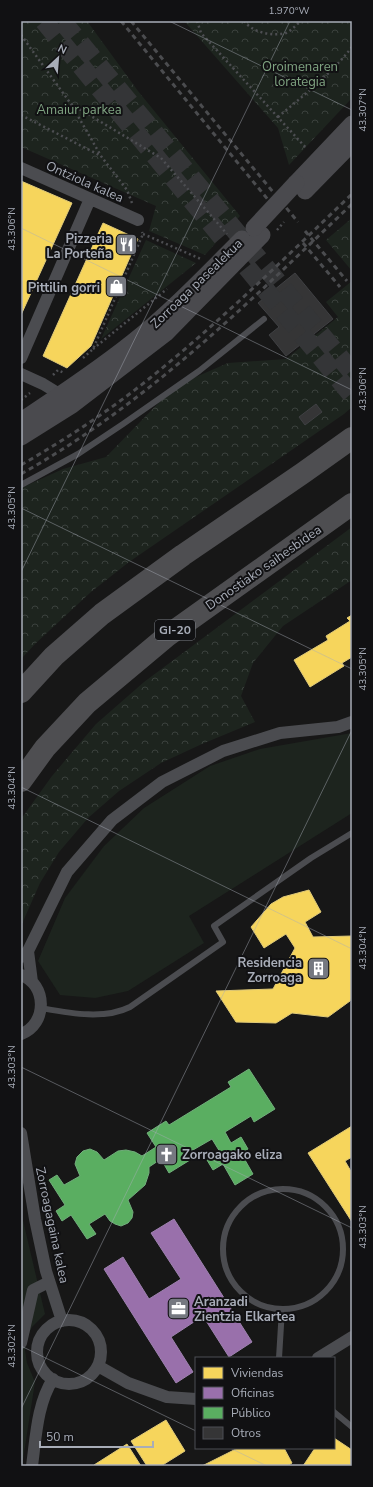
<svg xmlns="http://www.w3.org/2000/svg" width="373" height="1487" viewBox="0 0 373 1487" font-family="'Nunito Sans',sans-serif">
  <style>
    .grass { fill: #1d241e }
    .forest { fill: url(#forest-crowns) }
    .homes { fill: #f6d55c; stroke: #dfc978 }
    .offices { fill: #9970ab; stroke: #9e82af }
    .public { fill: #5aae61; stroke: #71ae7b }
    .building { fill: #353536; stroke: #3f4043 }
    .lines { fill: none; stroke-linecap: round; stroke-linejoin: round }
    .primary-tunnel { stroke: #343537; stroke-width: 19; stroke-dasharray: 19 10; stroke-linecap: butt }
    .path { stroke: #4d4e52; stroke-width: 2.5; stroke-dasharray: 2 3; stroke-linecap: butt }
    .lane { stroke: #4b4c50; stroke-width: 6 }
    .street { stroke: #4b4c50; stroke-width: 12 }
    .secondary { stroke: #4a4a4e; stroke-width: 17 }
    .highway { stroke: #4e4e51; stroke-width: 22 }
    .rail { stroke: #4b4c4f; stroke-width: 3; stroke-dasharray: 5 4; stroke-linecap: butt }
    .secondary-bridge { stroke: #4a4a4e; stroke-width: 17 }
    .ticks { fill: none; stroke: #a8adb8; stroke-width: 1; stroke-opacity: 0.45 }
    .labels { text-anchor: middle; stroke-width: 4; stroke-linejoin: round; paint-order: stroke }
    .shield { fill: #111113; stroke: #7b7e86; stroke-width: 1 }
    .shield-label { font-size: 12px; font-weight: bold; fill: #a8adb8 }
    .park-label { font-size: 13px; fill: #7fa381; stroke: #111113 }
    .street-label { font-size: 13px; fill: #a8adb8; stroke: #111113 }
    .poi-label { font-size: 13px; font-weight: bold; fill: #a8adb8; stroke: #111113; text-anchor: end }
    .neatline { fill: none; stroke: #a8adb8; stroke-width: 1.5 }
    .ticks-label { font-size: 10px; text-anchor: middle; fill: #a8adb8 }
  </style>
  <defs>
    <pattern id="forest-crowns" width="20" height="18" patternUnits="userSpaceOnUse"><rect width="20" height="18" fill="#1d241e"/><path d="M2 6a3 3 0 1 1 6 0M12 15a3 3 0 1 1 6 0" fill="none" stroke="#3b413d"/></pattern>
  </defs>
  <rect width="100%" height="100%" fill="#171717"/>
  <path class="grass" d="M352 733V813L189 916 204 943 128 991 95 998 60 995 38 961 65 898 104 846 144 808 210 766 260 749Z
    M21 1212 45 1314 32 1327 27 1338 25 1350 27 1363 35 1382 22 1466H21Z"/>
  <path class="forest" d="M21 21H87L138 91 240 216 205 255 149 231 156 206 21 147Z
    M184 21H352V98L289 165 278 128Z
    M352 218V271L326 240Z
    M146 240 196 263 101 339Z
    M352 281V407L344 414 129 562 91 592 36 643 21 659V488L63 469 106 457 175 386 228 363 286 359 338 317 326 302Z
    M352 527V580L283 626 253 663 241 696 255 722 202 744 161 763 119 791 88 818 59 852 40 883 21 926V819L52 776 96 724 144 682Z"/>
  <path class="homes" d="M21 181 72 203 21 315Z
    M103 223 138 239 91 346 67 368 43 356Z
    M352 615V657L342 663 344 666 310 687 294 660 328 640 326 636 350 621 347 618Z
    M309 890 321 912 305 922 313 937 352 936V997L350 1001 328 1017 292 1013 276 1023 236 1022 216 991 273 989 295 948 286 934 264 948 251 927 271 904 283 897Z
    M352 1126V1157L345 1161 352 1173V1222L308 1153Z
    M166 1420 185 1451 161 1466H147L131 1441Z
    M334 1438 352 1450V1466H303L315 1448H334Z
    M127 1444 141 1466H94V1465Z
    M238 1448H284L292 1463 287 1466H202Z"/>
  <path class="offices" d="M174 1219 252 1342 229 1357 203 1316 171 1337 193 1372 176 1383 104 1269 123 1257 149 1299 181 1279 151 1233Z"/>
  <path class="public" d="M249 1069 275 1109 254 1122 251 1116 225 1132 231 1143 241 1137 248 1149 241 1153 253 1174 235 1185 223 1164 213 1170 207 1160 220 1152 212 1139 186 1154 190 1160 169 1173 161 1159 149 1167V1173L145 1185 128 1200 133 1212 132 1218 128 1223 121 1226 115 1224 110 1221 105 1214 89 1224 96 1234 87 1239 71 1215 62 1221 56 1211 65 1205 49 1180 57 1175 64 1185 80 1176 75 1164 77 1157 83 1151 90 1149 97 1152 104 1160 118 1151 126 1150 135 1152 142 1156 156 1147 147 1133 166 1121 169 1125 231 1087 228 1082Z"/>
  <path class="building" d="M295 273 333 319 286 356 269 335 279 327 258 303Z
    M316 404 322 412 305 425 299 417Z"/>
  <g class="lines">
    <path class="primary-tunnel" d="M44 21 352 395
      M62 21 352 372"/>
    <path class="path" d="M197 21 201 33 307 149
      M244 21C252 32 272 37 286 33 291 31 297 24 301 21
      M21 35 71 104 101 156 127 190 132 203
      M71 104 161 158 227 234
      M21 115 101 156
      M278 117C304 95 331 74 352 47
      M277 230 284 222
      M143 234 201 259
      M93 349 167 289
      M83 358 93 349 143 234 142 232
      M53 375 58 370 64 373
      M21 400 30 393"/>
    <path class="lane" d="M21 485 78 454 123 424 199 371 264 319
      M41 1008C69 1013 104 1020 130 1007L223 942 214 926 311 858 352 833
      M223 1249a60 60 0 1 1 120 0a60 60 0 1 1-120 0Z
      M279 1358 282 1309
      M334 1412 352 1427"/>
    <path class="street" d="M21 168 138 220
      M21 358 90 199
      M21 374 43 384 61 395
      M28 951 32 982
      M21 957 28 951 67 872 112 820 162 782 223 751 280 733 338 727 352 722
      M21 975C47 984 48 1024 21 1034
      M21 1133 35 1219 46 1271 62 1321
      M37 1352a32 32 0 1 1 64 0a32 32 0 1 1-64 0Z
      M21 1343 33 1290 49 1282
      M318 1358 352 1337
      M98 1366 128 1383 167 1397 196 1399
      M32 1466C36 1437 37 1404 53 1379"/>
    <path class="secondary" d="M296 183 352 124
      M305 191 352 143
      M21 421C59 396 98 370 133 342 172 311 207 274 242 239
      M21 437 72 405 166 333 262 235"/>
    <path class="highway" d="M21 692 54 656 102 614 183 555 303 473 352 438
      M21 781 45 748 87 703 167 636 352 504"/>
    <path class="rail" d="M121 21 279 213
      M131 21 298 222
      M305 231 347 281
      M303 243 340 287
      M21 465C66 439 109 411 150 378 221 321 286 257 352 194
      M21 474C148 403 248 303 352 204"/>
    <path class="secondary-bridge" d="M254 228 296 183"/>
  </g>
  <path class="ticks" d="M169 21 352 110M21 228 352 390M21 508 352 669M21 572 290 21M21 787 352 949M21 1067 352 1228M21 1346 196 1431M21 1409 352 730M230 1448 267 1466"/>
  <defs>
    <symbol id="restaurant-square" viewBox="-11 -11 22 22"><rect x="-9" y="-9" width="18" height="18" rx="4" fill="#757880" stroke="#111113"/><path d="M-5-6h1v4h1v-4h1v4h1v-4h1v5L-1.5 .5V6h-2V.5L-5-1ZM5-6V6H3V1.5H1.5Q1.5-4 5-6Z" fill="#fff"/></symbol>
    <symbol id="shop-square" viewBox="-11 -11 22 22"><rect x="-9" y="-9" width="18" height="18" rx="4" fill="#757880" stroke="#111113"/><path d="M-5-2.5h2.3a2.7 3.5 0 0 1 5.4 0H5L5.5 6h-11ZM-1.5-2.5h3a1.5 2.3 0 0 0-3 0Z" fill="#fff"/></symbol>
    <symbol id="building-square" viewBox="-11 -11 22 22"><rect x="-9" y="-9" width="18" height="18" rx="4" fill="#757880" stroke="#111113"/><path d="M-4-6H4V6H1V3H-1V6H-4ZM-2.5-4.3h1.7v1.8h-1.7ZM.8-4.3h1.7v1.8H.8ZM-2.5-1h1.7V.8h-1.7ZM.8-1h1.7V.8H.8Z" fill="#fff"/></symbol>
    <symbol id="church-square" viewBox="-11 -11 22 22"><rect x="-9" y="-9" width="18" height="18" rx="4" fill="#757880" stroke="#111113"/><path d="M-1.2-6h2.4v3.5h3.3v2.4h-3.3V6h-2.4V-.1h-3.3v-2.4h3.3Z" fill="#fff"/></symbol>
    <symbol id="office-square" viewBox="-11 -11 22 22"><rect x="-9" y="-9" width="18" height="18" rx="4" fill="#757880" stroke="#111113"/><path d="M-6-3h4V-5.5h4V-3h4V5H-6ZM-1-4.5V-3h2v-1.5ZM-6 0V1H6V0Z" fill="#fff"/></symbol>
  </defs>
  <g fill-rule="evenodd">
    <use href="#restaurant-square" x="114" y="232" width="25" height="25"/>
    <use href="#shop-square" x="104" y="274" width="25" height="25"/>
    <use href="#building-square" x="306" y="956" width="25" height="25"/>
    <use href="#church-square" x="154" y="1142" width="25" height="25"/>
    <use href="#office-square" x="166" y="1296" width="25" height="25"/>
  </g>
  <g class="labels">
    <rect class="shield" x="155" y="620" width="40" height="20" rx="3"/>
    <g class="shield-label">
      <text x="175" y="634">GI-20</text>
    </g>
    <g class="park-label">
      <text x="300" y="71">Oroimenaren<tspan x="300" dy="15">lorategia</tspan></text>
      <text x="79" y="114">Amaiur parkea</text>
    </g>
    <g class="street-label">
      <text transform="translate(85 181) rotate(24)" y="5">Ontziola kalea</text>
      <text transform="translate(196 283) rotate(-44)" y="5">Zorroaga pasealekua</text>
      <text transform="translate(263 567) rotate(-35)" y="5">Donostiako saihesbidea</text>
      <text transform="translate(53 1225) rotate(78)" y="5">Zorroagagaina kalea</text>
    </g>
    <g class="poi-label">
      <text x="112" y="243">Pizzeria<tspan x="112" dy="15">La Porteña</tspan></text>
      <text x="100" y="292">Pittilin gorri</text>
      <text x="302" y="967">Residencia<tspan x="302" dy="15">Zorroaga</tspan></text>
      <text x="182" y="1159" text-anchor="start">Zorroagako eliza</text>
      <text x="194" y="1306" text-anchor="start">Aranzadi<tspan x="194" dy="15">Zientzia Elkartea</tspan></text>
    </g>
  </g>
  <rect width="373" height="1487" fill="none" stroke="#111113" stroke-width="44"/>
  <rect x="195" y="1357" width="140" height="92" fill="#111113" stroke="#4d4f55"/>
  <rect x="203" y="1367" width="20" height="12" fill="#f6d55c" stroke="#4d4f55"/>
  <text x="231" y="1377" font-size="12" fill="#a8adb8">Viviendas</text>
  <rect x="203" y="1387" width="20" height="12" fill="#9970ab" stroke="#4d4f55"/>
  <text x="231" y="1397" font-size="12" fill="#a8adb8">Oficinas</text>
  <rect x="203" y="1407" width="20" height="12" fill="#5aae61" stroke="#4d4f55"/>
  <text x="231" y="1417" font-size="12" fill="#a8adb8">Público</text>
  <rect x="203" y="1427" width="20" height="12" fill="#353536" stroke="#4d4f55"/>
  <text x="231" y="1437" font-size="12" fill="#a8adb8">Otros</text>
  <g transform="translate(58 58) rotate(26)" stroke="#111113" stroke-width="3" paint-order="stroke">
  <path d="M0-3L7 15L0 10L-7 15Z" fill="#a8adb8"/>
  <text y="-6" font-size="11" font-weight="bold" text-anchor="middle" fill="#a8adb8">N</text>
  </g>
  <path d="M40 1441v6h113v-6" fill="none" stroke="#a8adb8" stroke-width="2"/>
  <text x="46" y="1441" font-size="12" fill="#a8adb8" stroke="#111113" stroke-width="3" paint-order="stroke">50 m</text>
  <rect x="22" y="22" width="329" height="1443" class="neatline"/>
  <g class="ticks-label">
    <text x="289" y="14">1.970°W</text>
    <text transform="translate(362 110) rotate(-90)" y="4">43.307°N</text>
    <text transform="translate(11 229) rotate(-90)" y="4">43.306°N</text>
    <text transform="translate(362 389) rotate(-90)" y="4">43.306°N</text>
    <text transform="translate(11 508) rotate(-90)" y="4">43.305°N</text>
    <text transform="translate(362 669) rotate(-90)" y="4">43.305°N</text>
    <text transform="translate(11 788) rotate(-90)" y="4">43.304°N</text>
    <text transform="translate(362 948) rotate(-90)" y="4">43.304°N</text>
    <text transform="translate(11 1067) rotate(-90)" y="4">43.303°N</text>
    <text transform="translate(362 1227) rotate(-90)" y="4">43.303°N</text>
    <text transform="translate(11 1346) rotate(-90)" y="4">43.302°N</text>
  </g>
</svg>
